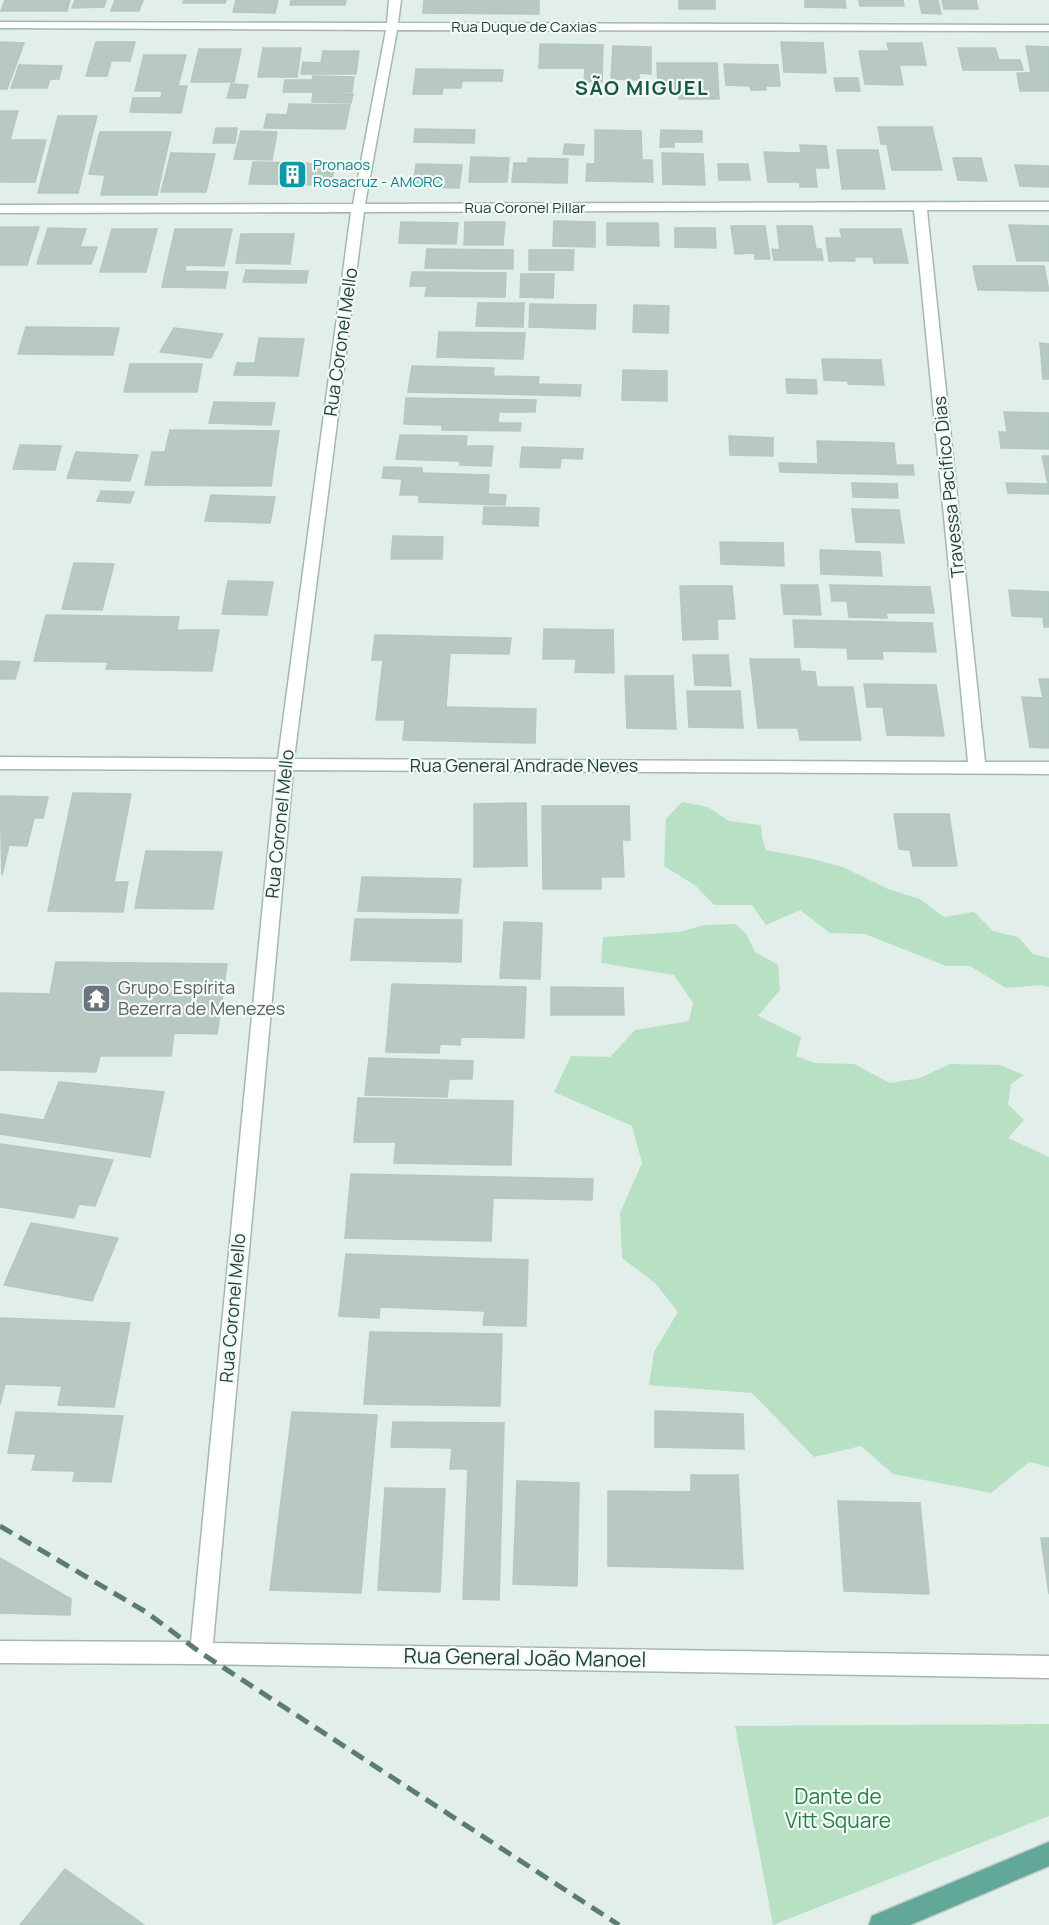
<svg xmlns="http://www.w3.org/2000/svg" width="1049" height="1925" viewBox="0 0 1049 1925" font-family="Manrope,sans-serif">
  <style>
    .green { fill: #b8e1c4 }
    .building { fill: #b7c9c2; stroke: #b3c8c0; stroke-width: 1.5 }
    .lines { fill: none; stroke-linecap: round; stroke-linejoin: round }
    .minor-casing { stroke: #a4b7b1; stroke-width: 3 }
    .major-casing { stroke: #c1cac8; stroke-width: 3 }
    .minor { fill: #fff; fill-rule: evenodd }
    .major { fill: #61a898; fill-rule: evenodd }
    .rail { stroke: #5a7c74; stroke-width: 5; stroke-dasharray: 14 8; stroke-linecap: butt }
    .labels { text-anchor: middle; stroke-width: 4.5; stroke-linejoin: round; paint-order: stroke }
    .far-street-label { font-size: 15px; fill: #204139; stroke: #f3faf6 }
    .far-culture-label { font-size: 15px; fill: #0d838f; stroke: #f3faf6; text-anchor: start }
    .street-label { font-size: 18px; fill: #204139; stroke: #f3faf6 }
    .worship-label { font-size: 18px; fill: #5b616d; stroke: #f3faf6; text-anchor: start }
    .far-district-label { font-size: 20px; font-weight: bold; letter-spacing: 1.5px; fill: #195548; stroke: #f3faf6 }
    .near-street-label { font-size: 21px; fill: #204139; stroke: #f3faf6 }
    .near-park-label { font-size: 21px; fill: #257d49; stroke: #f3faf6 }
  </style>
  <rect width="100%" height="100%" fill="#e2eee9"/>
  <path class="green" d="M682 802 708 807 729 821 761 825 762 837 766 850 813 859 843 867 888 889 920 899 944 917 974 912 993 931 1018 937 1033 954 1049 958V987L1042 985 1006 988 970 966H946L865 934 830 933 800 910 766 925 752 905H714L696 886 664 866 666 819Z
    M736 924 746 934 755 952 778 965 780 990 758 1016 801 1037 796 1056 815 1063 854 1064 890 1083 920 1078 950 1064 1000 1065 1024 1075 1011 1084 1008 1104 1024 1120 1008 1138 1049 1157V1467L1029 1462 991 1493 893 1474 861 1446 814 1457 752 1393 649 1385 654 1352 678 1312 655 1283 622 1258 620 1213 642 1163 632 1126 554 1092 571 1056 610 1057 635 1030 689 1021 693 1003 674 975 601 963 603 937 679 932 705 925Z
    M1049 1724V1816L773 1925 735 1726Z"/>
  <path class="building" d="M5 0H70L67 11H1Z
    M75 0H106L104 7 72 8Z
    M115 0H143L139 11H111Z
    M184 0H226L225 3H183Z
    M236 0H278L275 13 233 12Z
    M291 0H346L345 5H290Z
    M424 0H539V14L423 13Z
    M715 0V9H679V1Z
    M805 0H845L846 8 805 7Z
    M859 0H903L904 6H860Z
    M919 0H938L941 14 922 13Z
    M942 0H976L978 9H944Z
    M0 42 24 43 7 89H0Z
    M96 42H135L130 61H111L107 76H86Z
    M781 42 823 43 826 73 784 72Z
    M887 43H922L926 65H899L903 85 865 84 859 51H889Z
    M540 44 603 45 602 82H584L585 68H539Z
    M613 46 651 47V74L639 73V80L611 79Z
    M1026 46 1049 47V91H1020L1017 73H1031Z
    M263 48H301L297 77H258Z
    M958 48H995L999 60H1020L1023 70H963Z
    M199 49H241L234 82H191Z
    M323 51H359L356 74H301L303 62 321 63Z
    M144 55H186L178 86H187L181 113 130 112 133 98H161L162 91H135Z
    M657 63H717L719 99H679V93H658Z
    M724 64 778 65 780 86H766V90H751L750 86 726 85Z
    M19 65 62 66 59 79H50L47 88H11Z
    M416 69 503 70 502 81H462L461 88H443L442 94H413Z
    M313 76 354 77 352 92H283L285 80H312Z
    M834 78H858L860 91H836Z
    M231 84 248 85 245 98H227Z
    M313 93 353 94 351 103 312 102Z
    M289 104 350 105 345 129 264 128 267 114 287 115Z
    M0 111H18L10 140H46L35 182H0Z
    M58 116H97L91 139H52Z
    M878 127H932L942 170H892L887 144H881Z
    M216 128H237L235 143H213Z
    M415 129 475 130 474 143 414 142Z
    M595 130 641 131 642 160H652L653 182 586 181 587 164H595Z
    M661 130 702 131V142H674V147H660Z
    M241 131 277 132 272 160 234 159Z
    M100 132H171L157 195H101L105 175 89 174Z
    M52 139H91L78 193H38Z
    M565 144 584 145 583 155 563 154Z
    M800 145 826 146 829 168H815L817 187H800V182H768L764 152 801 153Z
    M837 150H878L885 189H842Z
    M171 153 215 154 206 192H161Z
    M662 153 703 154 705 185 663 184Z
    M471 157 509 158 507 182H469Z
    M528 158 568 159 567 183 512 182 514 163H528Z
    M953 158H981L987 181 958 180Z
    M253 162 335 164 331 185 249 184Z
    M416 164 462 165 459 188 413 187Z
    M718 164H748L750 180H719Z
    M1015 165 1049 166V187L1020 186Z
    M554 221 595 222V247L553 246Z
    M401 222 458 223 456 244 399 243Z
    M465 222H505L503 245H464Z
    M607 223H658L659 246 607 245Z
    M1009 225 1049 226V261H1017Z
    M731 226H765L770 259H755V253L735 254Z
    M777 226H812L816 249H821L823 260H774L772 249 780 250Z
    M0 227H39L27 265H0Z
    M48 228 86 229 80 247H97L91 264H37Z
    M675 228H715L716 248 675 247Z
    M112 229H157L146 272H100Z
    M175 229H232L224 266 186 265 185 271 228 272 225 288 162 287Z
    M840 229H901L908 263H874L873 257H854L855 261H829L826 238H842Z
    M241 234H294L290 264 236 263Z
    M427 249 513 250V269L425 268Z
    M529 250H574L573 270H529Z
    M973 266H1044L1049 291 978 290Z
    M246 270 308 271 306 283 243 282Z
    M412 272 506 273 505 297 425 296 427 286H410Z
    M521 274H554L553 298 520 297Z
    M478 303H524L523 327 476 326Z
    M530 304 596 305 595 329 529 327Z
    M634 305 669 306 668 333 633 332Z
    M26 327 119 328 113 355 18 354Z
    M174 328 223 334 211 358 160 352Z
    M439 332 525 333 523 359 437 357Z
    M259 338 304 339 298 376 234 375 237 363H255Z
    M1040 343 1049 344V379H1043Z
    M822 359 881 360 884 385 848 384V381L824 380Z
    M130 364H202L197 392H124Z
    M412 366 494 368 493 376 539 377 538 384 581 385 580 396 408 392Z
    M623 370 667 371V401L622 400Z
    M786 379 816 380 817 394 787 393Z
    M406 398 536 400 535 412H499L498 423H521L520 431 442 430V425L404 424Z
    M214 402 275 403 271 425 209 423Z
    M1004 412 1049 413V449L1001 448 999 432H1007Z
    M170 430 279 431 271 486 145 485 152 452H165Z
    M400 435 467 436 466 446H493L491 466 460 465V461L396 459Z
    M729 436 773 438V456L730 455Z
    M817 441 894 443 896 465H913L914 475 780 472 779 463 818 464Z
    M20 445 61 446 55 470 13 469Z
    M522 447 583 449 582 459 561 458 560 468 520 467Z
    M76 452 138 455 130 481 67 478Z
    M1042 456H1049V494L1008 493 1006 483 1048 484Z
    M384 467 422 468V473L489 475 488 494 506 495 505 505 419 502V495H400L402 479 382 478Z
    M852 483 897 484 898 498 853 497Z
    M101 491 134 492 130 503 97 501Z
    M211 495 275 497 270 523 205 521Z
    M484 507 539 508 538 526 483 524Z
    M852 509 899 510 904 543 856 542Z
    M393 536 443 537 442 559H391Z
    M720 542 783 543 784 566 721 564Z
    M820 550 880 552 882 576 821 574Z
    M74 563 114 564 102 610 62 609Z
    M228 581 273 582 267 615 222 614Z
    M781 585H818L821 615 784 614Z
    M830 585 930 587 934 613H886L887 618 849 617 847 601H832Z
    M680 586H732L735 619H717L718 639 683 640Z
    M1009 590 1049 592V627H1044L1043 617 1012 616Z
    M46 615 179 617 177 630H219L212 671 106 669 108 662 34 661Z
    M793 620 932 623 936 652 882 651 883 659H848L847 648 795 647Z
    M544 629 613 630 614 673 575 672 576 659H543Z
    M375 635 511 638 509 654 450 653 446 707 536 709 535 743 403 740 405 720H376L383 660H372Z
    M693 655H728L731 686 695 685Z
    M750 659H799L801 671 815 672 817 687H853L861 740H800L798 728H758Z
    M0 661 20 662 15 679H0Z
    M625 676H673L676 729 627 728Z
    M1039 679H1049V748L1030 747 1022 697 1043 698Z
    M864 684 936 685 944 736 887 735 883 707H867Z
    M687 691H740L743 728 689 727Z
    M73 793 131 794 114 882H128L123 912 48 911Z
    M0 796 48 797 43 818H34L27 846 9 845 2 875Z
    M526 803 527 866 474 867V804Z
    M542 806H629L630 840H622L624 877H601V889H543Z
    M894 814H949L957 866H913L910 850 899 849Z
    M146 851 222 852 213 909 135 908Z
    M362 877 461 879 458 913 358 911Z
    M355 919 462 920 461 962 351 960Z
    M504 922 542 923 540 979 500 978Z
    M56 962 227 964 217 1034 174 1033 171 1056H100L96 1072 0 1070V993L50 994Z
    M392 984 526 987 524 1038 461 1037 460 1045 440 1044 439 1053 386 1052Z
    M551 987 623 988 624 1015H551Z
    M369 1058 473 1061 472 1079H449L447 1097 365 1095Z
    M59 1082 164 1092 150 1157 0 1134V1114L44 1120Z
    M358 1098 513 1101 511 1165 394 1163 396 1142H354Z
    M0 1144 113 1160 95 1206 79 1204 74 1218 0 1207Z
    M351 1174 593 1179 592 1200 493 1198 491 1241 345 1238Z
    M31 1223 118 1238 92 1301 4 1285Z
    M346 1254 528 1260 526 1326 483 1325 485 1311 380 1307 379 1318 339 1316Z
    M0 1318 130 1323 114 1407 58 1405 62 1386 5 1384 0 1404Z
    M370 1332 502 1334 500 1406 364 1404Z
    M655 1411 743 1414 744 1449 655 1447Z
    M16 1412 123 1416 111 1482 73 1481 75 1471 32 1470 36 1454 8 1453Z
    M292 1412 377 1415 361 1593 270 1590Z
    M393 1422 504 1423 499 1600 463 1599 468 1469H450L452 1448 391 1447Z
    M691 1475H738L743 1569 608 1566V1491L691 1492Z
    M517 1481 579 1483 577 1586 513 1584Z
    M385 1488 445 1489 440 1592 378 1590Z
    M838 1501 920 1503 929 1594 844 1591Z
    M1041 1538H1049V1594Z
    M0 1558 71 1599 70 1615 0 1613Z
    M65 1869 144 1925H20Z"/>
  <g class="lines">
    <defs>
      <path id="minor" d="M389 0H401L398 23 1049 25V31L397 30 365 204 1049 202V210H927L985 762H1049V774L293 770 213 1643 1049 1656V1678L201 1664 0 1663V1641L191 1642 276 770 0 769V757L278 759 351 212 0 213V205L353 204 386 30 0 28V22L387 23ZM914 210 968 762 294 759 364 212Z"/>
      <path id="major" d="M1049 1842V1866L910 1925H869L872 1916Z"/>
    </defs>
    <use href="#minor" class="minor-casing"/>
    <use href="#major" class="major-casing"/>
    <use href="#minor" class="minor"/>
    <use href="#major" class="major"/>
    <path class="rail" d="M0 1526 146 1612 201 1653 619 1925"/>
  </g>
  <defs>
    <symbol id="building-square" viewBox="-11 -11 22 22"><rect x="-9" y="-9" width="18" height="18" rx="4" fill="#0f9aa8" stroke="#f3faf6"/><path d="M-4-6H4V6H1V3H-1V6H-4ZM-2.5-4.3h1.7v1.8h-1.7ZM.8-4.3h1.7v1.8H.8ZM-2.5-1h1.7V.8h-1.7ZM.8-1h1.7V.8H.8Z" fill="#fff"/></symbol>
    <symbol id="temple-square" viewBox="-11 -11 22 22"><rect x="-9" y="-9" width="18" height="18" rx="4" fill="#6b7280" stroke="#f3faf6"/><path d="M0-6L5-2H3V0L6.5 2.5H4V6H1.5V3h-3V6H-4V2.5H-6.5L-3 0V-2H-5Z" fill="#fff"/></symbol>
  </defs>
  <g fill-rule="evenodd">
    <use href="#building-square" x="276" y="158" width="33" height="33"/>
    <use href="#temple-square" x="80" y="982" width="33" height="33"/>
  </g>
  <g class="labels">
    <g class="far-street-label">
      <text x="524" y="32">Rua Duque de Caxias</text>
      <text x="525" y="213">Rua Coronel Pillar</text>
    </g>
    <g class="far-culture-label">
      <text x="313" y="170">Pronaos<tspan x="313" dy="17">Rosacruz - AMORC</tspan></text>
    </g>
    <g class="street-label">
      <text transform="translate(341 342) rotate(-82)" y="6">Rua Coronel Mello</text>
      <text transform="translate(949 487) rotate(-96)" y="6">Travessa Pacífico Dias</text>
      <text x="524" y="772">Rua General Andrade Neves</text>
      <text transform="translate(280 824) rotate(-84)" y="6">Rua Coronel Mello</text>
      <text transform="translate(233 1308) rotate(-85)" y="6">Rua Coronel Mello</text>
    </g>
    <g class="worship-label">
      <text x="118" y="994">Grupo Espírita<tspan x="118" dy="21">Bezerra de Menezes</tspan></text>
    </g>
    <g class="far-district-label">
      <text x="642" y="95">SÃO MIGUEL</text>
    </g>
    <g class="near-street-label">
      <text transform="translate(525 1658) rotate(1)" y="7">Rua General João Manoel</text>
    </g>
    <g class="near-park-label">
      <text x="838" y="1804">Dante de<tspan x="838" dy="24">Vitt Square</tspan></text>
    </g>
  </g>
</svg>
